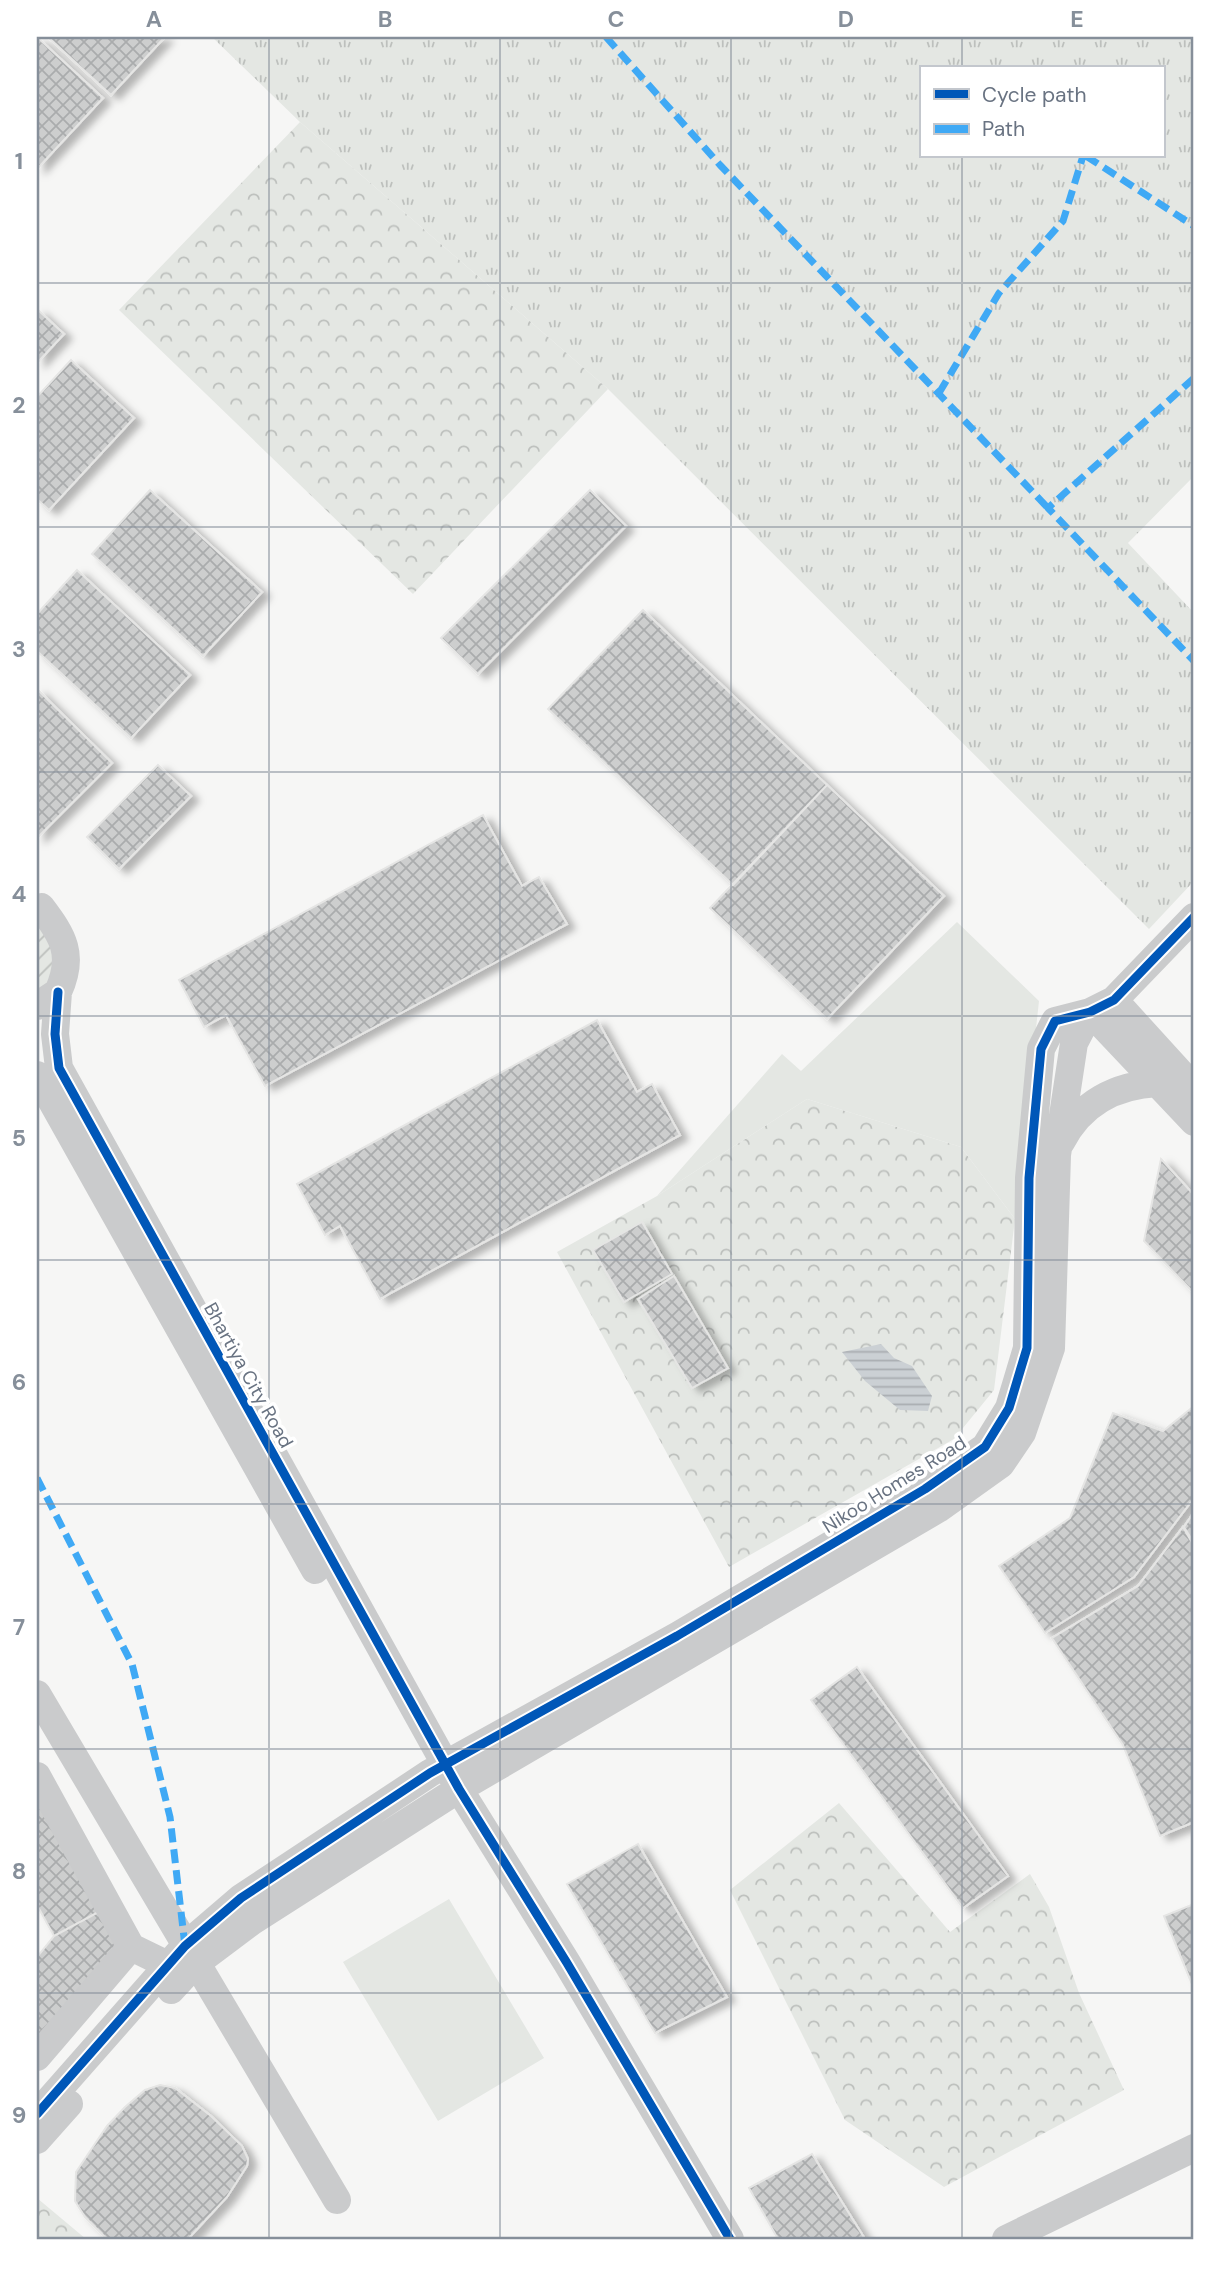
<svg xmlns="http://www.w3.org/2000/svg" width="1231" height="2276" viewBox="0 0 1231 2276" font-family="'DM Sans',sans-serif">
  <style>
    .grass { fill: url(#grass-tufts); fill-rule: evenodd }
    .forest { fill: url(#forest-crowns) }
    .garden { fill: url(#garden-furrows) }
    .pitch { fill: #e4e7e3 }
    .water { fill: url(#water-rules) }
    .building { fill: url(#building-cross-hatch); stroke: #e5e5e4; stroke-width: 2; filter: url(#shadow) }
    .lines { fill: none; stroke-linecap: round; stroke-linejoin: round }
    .minor { stroke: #cacbcc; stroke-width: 28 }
    .quiet { stroke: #3fa9f5; stroke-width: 7; stroke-dasharray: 14 7; stroke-linecap: butt }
    .cycleway-casing { stroke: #fff; stroke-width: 13 }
    .cycleway { stroke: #0057b8; stroke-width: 9 }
    .grid { fill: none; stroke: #868f9a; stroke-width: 2; stroke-opacity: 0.55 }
    .labels { text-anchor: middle; stroke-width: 7; stroke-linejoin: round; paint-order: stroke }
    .street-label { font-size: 19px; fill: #697382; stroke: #fff }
    .neatline { fill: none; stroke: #868f9a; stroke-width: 2.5 }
    .grid-label { font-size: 23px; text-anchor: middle; font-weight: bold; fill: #868f9a }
  </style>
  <defs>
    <pattern id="grass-tufts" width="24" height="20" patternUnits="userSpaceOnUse" patternTransform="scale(1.75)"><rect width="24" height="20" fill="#e4e7e3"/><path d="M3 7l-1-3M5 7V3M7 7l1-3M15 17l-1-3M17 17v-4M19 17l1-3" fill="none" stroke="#bdc0bd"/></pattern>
    <pattern id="forest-crowns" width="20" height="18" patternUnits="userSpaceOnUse" patternTransform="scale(1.75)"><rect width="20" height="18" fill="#e4e7e3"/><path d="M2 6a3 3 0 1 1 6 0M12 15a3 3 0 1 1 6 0" fill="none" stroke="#bdc0bd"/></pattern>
    <pattern id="garden-furrows" width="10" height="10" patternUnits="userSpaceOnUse" patternTransform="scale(1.75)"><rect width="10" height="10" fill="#e4e7e3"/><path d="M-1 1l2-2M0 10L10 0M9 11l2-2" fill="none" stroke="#bdc0bd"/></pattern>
    <pattern id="water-rules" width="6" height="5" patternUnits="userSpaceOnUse" patternTransform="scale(1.75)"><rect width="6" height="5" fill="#cbd0d4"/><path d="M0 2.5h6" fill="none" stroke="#a9adb1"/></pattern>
    <pattern id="building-cross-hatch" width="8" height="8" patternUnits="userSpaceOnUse" patternTransform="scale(1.75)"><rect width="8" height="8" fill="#cdcece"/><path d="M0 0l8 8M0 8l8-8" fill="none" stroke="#aaacad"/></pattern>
    <filter id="shadow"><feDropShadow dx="8" dy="4.5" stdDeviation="3.5" flood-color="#0004"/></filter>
  </defs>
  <rect width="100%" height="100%" fill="#f6f6f5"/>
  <path class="grass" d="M212 37H1194V476L1128 543 1194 613V881L1149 929 608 389 300 122ZM921 68H1163V156H921Z"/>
  <path class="forest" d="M300 122 608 389 413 594 119 310Z
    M807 1099 961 1147 1015 1219 994 1390 954 1439 729 1567 557 1252 657 1196Z
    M839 1803 950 1932 1030 1874 1049 1907 1079 1993 1124 2090 944 2187 845 2120 730 1890Z
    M37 2198 86 2239H37Z"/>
  <path class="garden" d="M37 922 55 942 53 979 37 999Z"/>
  <path class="pitch" d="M957 922 1039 1001 1015 1219 961 1147 807 1099 657 1196 782 1054 801 1071Z
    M449 1899 544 2058 438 2121 343 1962Z"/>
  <path class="water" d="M881 1344 894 1358 912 1366 932 1396 928 1411 900 1410 865 1381 842 1352Z"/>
  <path class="building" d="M37 37 103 98 37 169Z
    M48 37H165L111 95Z
    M37 309 64 334 37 363Z
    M71 360 134 418 49 510 37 499V397Z
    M150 490 262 592 203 656 92 554Z
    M590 490 626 526 478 674 441 638Z
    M77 570 190 675 131 738 37 651V614Z
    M643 610 827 785 733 885 548 709Z
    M37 689 112 763 37 838Z
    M158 765 191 796 119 869 87 837Z
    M827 785 944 896 827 1019 710 908Z
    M483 815 522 886 539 877 567 924 265 1086 226 1015 204 1027 179 980Z
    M597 1020 637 1092 652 1084 680 1135 380 1299 340 1226 325 1235 297 1184Z
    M1161 1159 1194 1195V1293L1144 1241Z
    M642 1222 672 1274 624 1302 593 1250Z
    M674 1276 728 1368 692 1388 638 1299Z
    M1194 1406V1498L1134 1577 1045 1633 999 1566 1070 1518 1113 1413 1163 1431Z
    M1194 1512V1543L1184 1527Z
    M1183 1527 1194 1546V1822L1160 1836 1123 1745 1052 1638 1138 1586Z
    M857 1667 1008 1876 963 1908 811 1700Z
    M37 1791 104 1909 54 1936 37 1905Z
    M638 1844 727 1997 655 2033 567 1884Z
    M1194 1904V1989L1164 1916Z
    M104 1909 124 1946 37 2046V1957L54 1936Z
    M160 2085 175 2088 211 2116 242 2146 248 2159 247 2166 227 2197 188 2239H107L85 2217 75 2201 76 2172 107 2126 125 2107 145 2090Z
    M812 2154 865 2239H778L749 2188Z"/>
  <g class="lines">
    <path class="minor" d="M37 908 41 907C63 936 75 955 58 992L37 1006
      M58 992 55 1034 59 1068 459 1789 567 1963 730 2239
      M1114 1000 1194 1088
      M1090 1012 1194 1122
      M37 1075 315 1570
      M1061 1142C1081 1103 1116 1085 1158 1083
      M37 1694 337 2200
      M37 1776 131 1947 168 1965
      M171 1990 195 1964 251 1922 459 1789 938 1509 1001 1464 1022 1433 1051 1348 1057 1155 1074 1043 1090 1012
      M37 2057 131 1947
      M37 2114 185 1946 241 1898 430 1773 677 1636 925 1489 985 1447 1009 1408 1027 1348 1029 1178 1041 1049 1055 1021 1090 1012 1114 1000 1194 917
      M37 2140 69 2104
      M1006 2239 1194 2148"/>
    <path class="quiet" d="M606 37 720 165 1048 508
      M1086 156 1194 226
      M1194 378 1048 508 1194 661
      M939 393 999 293 1063 221 1083 156
      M37 1478 132 1664 170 1817 185 1946"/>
    <defs>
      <path id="cycleway" d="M58 992 55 1034 59 1068 459 1789 567 1963 730 2239
        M37 2114 185 1946 241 1898 430 1773 677 1636 925 1489 985 1447 1009 1408 1027 1348 1029 1178 1041 1049 1055 1021 1090 1012 1114 1000 1194 917"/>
    </defs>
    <use href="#cycleway" class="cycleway-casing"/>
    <use href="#cycleway" class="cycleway"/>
  </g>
  <path class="grid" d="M269 37V2239M500 37V2239M731 37V2239M962 37V68M962 156V2239M37 283H1194M37 527H1194M37 772H1194M37 1016H1194M37 1260H1194M37 1504H1194M37 1749H1194M37 1993H1194"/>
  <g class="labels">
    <g class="street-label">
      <text transform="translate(249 1375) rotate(61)" y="7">Bhartiya City Road</text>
      <text transform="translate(894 1484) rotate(-32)" y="7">Nikoo Homes Road</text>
    </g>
  </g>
  <rect width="1231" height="2276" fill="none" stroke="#ffffff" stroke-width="77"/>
  <rect x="920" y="66" width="245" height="91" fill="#ffffff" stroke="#c3c7cd" stroke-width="2"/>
  <rect x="934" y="89" width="35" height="10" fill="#0057b8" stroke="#c3c7cd" stroke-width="2"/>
  <text x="982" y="102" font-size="21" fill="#697382">Cycle path</text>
  <rect x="934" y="124" width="35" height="10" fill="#3fa9f5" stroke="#c3c7cd" stroke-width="2"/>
  <text x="982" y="136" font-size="21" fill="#697382">Path</text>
  <rect x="38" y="38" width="1154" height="2200" class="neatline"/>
  <g class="grid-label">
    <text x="154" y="27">A</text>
    <text x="385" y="27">B</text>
    <text x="616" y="27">C</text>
    <text x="846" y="27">D</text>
    <text x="1077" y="27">E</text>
    <text x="19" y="169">1</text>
    <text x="19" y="413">2</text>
    <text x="19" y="657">3</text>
    <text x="19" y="902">4</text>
    <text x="19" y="1146">5</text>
    <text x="19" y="1390">6</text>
    <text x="19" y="1635">7</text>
    <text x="19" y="1879">8</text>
    <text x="19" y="2123">9</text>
  </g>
</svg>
